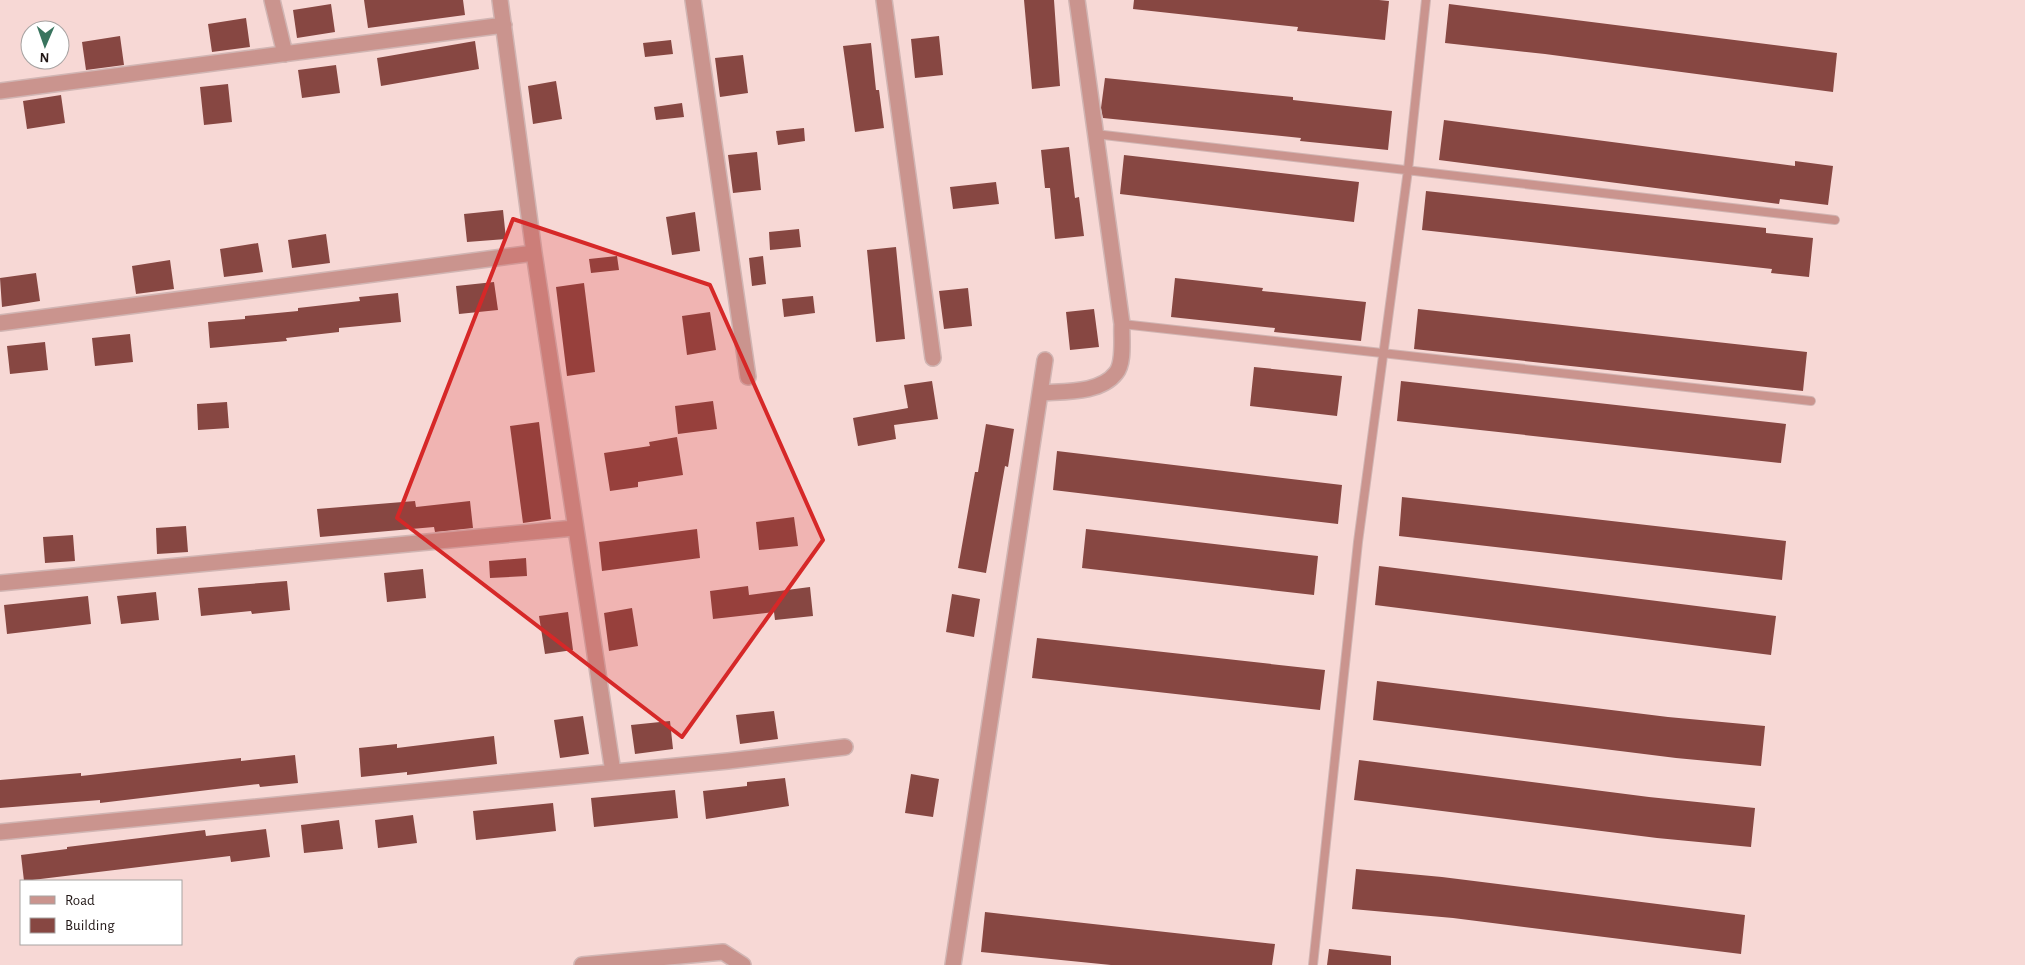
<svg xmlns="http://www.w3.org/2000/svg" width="2025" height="965" viewBox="0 0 2025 965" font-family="'Alegreya Sans',sans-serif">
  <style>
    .building { fill: #874742 }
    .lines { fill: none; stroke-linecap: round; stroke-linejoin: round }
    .service-casing { stroke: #d1b5b3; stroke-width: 10 }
    .minor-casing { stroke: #d1b5b3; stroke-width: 18 }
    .service { stroke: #ca948e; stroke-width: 8 }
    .minor { stroke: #ca948e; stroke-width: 15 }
    .marked { fill: #d62828; fill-opacity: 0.2; stroke: #d62828; stroke-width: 4; stroke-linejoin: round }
  </style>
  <rect width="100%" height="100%" fill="#f7d8d5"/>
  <path class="building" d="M364 0H463L465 15 368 28Z
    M1024 0H1054L1060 86 1032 89Z
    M1134 0H1379L1389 1 1385 40 1297 31 1298 27 1133 9Z
    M331 4 335 32 297 38 293 10Z
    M1449 4 1837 53 1833 92 1545 54 1445 43Z
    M246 18 250 47 212 52 208 24Z
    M120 36 124 65 86 70 82 42Z
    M939 36 943 75 915 78 911 39Z
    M671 40 673 54 645 57 643 43Z
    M475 41 479 69 381 86 377 58Z
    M871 43 876 90H879L884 128 855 132 843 46Z
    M743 55 748 93 720 97 715 58Z
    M336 65 340 93 302 98 298 70Z
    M1105 78 1293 97V100L1392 111 1388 150 1300 141 1301 138 1103 118 1101 108Z
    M556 81 562 119 533 124 528 86Z
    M228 84 232 122 204 125 200 87Z
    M61 95 65 123 27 129 23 101Z
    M682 103 684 117 656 120 654 107Z
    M1444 120 1795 166V161L1833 166 1828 205 1780 199 1779 204 1439 160Z
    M804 128 805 141 778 145 776 131Z
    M1069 147 1075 198 1079 197 1084 236 1055 239 1050 188H1045L1041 150Z
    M757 152 761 190 733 193 728 155Z
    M1124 155 1359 182 1354 222 1120 194Z
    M996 182 999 204 953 209 950 187Z
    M1426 191 1766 228V233L1813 238 1809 277 1771 273 1772 269 1422 230Z
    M503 210 506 239 467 242 464 214Z
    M695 212 700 251 672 255 666 217Z
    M799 229 801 247 770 250 769 232Z
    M326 234 330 263 292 268 288 240Z
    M258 243 263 272 224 277 220 249Z
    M896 247 905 339 876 342 867 250Z
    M617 256 619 270 591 273 589 259Z
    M763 256 766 284 752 286 749 258Z
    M170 260 174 289 136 294 132 266Z
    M36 273 40 301 2 307 0 278Z
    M1175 278 1263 288 1262 291 1366 302 1361 341 1274 332 1275 328 1171 317Z
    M494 282 498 310 459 314 456 286Z
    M584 283 595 372 567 376 556 287Z
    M968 288 972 326 944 329 939 291Z
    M398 293 401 322 339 328V332L286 338 287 341 210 348 208 322 245 319V316L298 311V308L360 301 359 297Z
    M813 296 815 313 784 317 782 299Z
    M1094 309 1099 347 1070 350 1066 312Z
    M1418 309 1807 352 1803 391 1414 349Z
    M710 312 716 350 687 355 682 316Z
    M130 334 133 362 95 366 92 338Z
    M45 342 48 370 10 374 7 346Z
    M1254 367 1342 376 1337 416 1250 406Z
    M932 381 938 419 894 425 896 439 858 446 853 418 908 408 904 385Z
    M1401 381 1786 424 1781 463 1397 421Z
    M713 401 717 429 678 434 675 406Z
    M227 402 229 428 198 430 197 404Z
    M539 422 551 519 523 523 510 426Z
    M986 424 1014 429 1008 467 1005 466 986 573 958 568 975 472H978Z
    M677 437 683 475 638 482V487L610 491 604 453 650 446 649 442Z
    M1057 451 1342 485 1338 524 1053 490Z
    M1402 497 1786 541 1782 580 1399 536Z
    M415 501 416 507 470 501 473 528 435 532 434 527 320 537 317 509Z
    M794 517 798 546 759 550 756 522Z
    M186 526 188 552 157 554 156 528Z
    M697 529 700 558 602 571 599 542Z
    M1086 529 1318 556 1314 595 1082 568Z
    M73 535 75 561 45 563 43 537Z
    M526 558 527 576 490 578 489 561Z
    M1379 566 1776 616 1771 655 1375 605Z
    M423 569 426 598 387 602 384 573Z
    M287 581 290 610 252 614 251 611 201 616 198 588Z
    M748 586 749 595 810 587 813 616 775 620 774 612 713 619 710 591Z
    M156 592 159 620 121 624 117 596Z
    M952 594 980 599 974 637 946 632Z
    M88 596 91 624 7 634 4 605Z
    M632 608 638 646 609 651 604 613Z
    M568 612 573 650 545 654 539 616Z
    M1037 638 1325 670 1320 710 1032 678Z
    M1377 681 1668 717 1765 726 1761 766 1676 758 1373 720Z
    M774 711 778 739 740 744 736 715Z
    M583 716 589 754 560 758 554 720Z
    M670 721 673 749 635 754 631 725Z
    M494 736 497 764 407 775V772L361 777 359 748 397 744V748Z
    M295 755 298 783 260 787 259 784 100 803V800L0 808V780L81 773V776L241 758V761Z
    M1359 760 1649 797 1755 808 1751 847 1657 838 1354 800Z
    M911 774 939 779 933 817 905 813Z
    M785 778 789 806 706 819 703 791 747 786V782Z
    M675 790 678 818 594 827 591 798Z
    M553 803 556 831 476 840 473 811Z
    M413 815 417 843 378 848 375 820Z
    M339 820 343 849 304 853 301 825Z
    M266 829 270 857 231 862 230 856 24 881 21 855 67 849V847L205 830 206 836Z
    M1356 869 1442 877 1745 915 1741 954 1453 918 1352 909Z
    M985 912 1275 944 1272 965H1111L981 952Z
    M1329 949 1391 956V965H1327Z"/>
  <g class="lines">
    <defs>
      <path id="service" d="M1095 134 1835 220
        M1122 324 1811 401
        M1313 965 1358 542 1408 170 1426 0"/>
      <path id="minor" d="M272 0 285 54
        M500 0 534 253 613 772
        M693 0 748 377
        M884 0 933 358
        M0 91 504 25
        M0 323 534 253
        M1040 393C1063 391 1100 394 1116 373 1125 362 1121 337 1122 324L1077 0
        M0 583 574 528
        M0 832 728 761 845 747
        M582 965 723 952 743 965
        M953 965 1045 360"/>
    </defs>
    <use href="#service" class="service-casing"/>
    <use href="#minor" class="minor-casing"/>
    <use href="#service" class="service"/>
    <use href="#minor" class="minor"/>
  </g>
  <path class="marked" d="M513 219 710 285 823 540 682 737 397 518Z"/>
  <rect x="20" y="880" width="162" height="65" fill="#ffffff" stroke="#a7a3a2"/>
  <rect x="30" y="896" width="25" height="8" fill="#ca948e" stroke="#a7a3a2"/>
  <text x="65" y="905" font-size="15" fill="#221817">Road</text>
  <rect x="30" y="918" width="25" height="15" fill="#874742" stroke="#a7a3a2"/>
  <text x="65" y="930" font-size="15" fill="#221817">Building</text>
  <g transform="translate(45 45) rotate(182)"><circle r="24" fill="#ffffff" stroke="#a7a3a2"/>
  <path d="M0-4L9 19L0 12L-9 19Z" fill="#39745e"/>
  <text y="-8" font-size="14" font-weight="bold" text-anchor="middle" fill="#221817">N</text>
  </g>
</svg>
